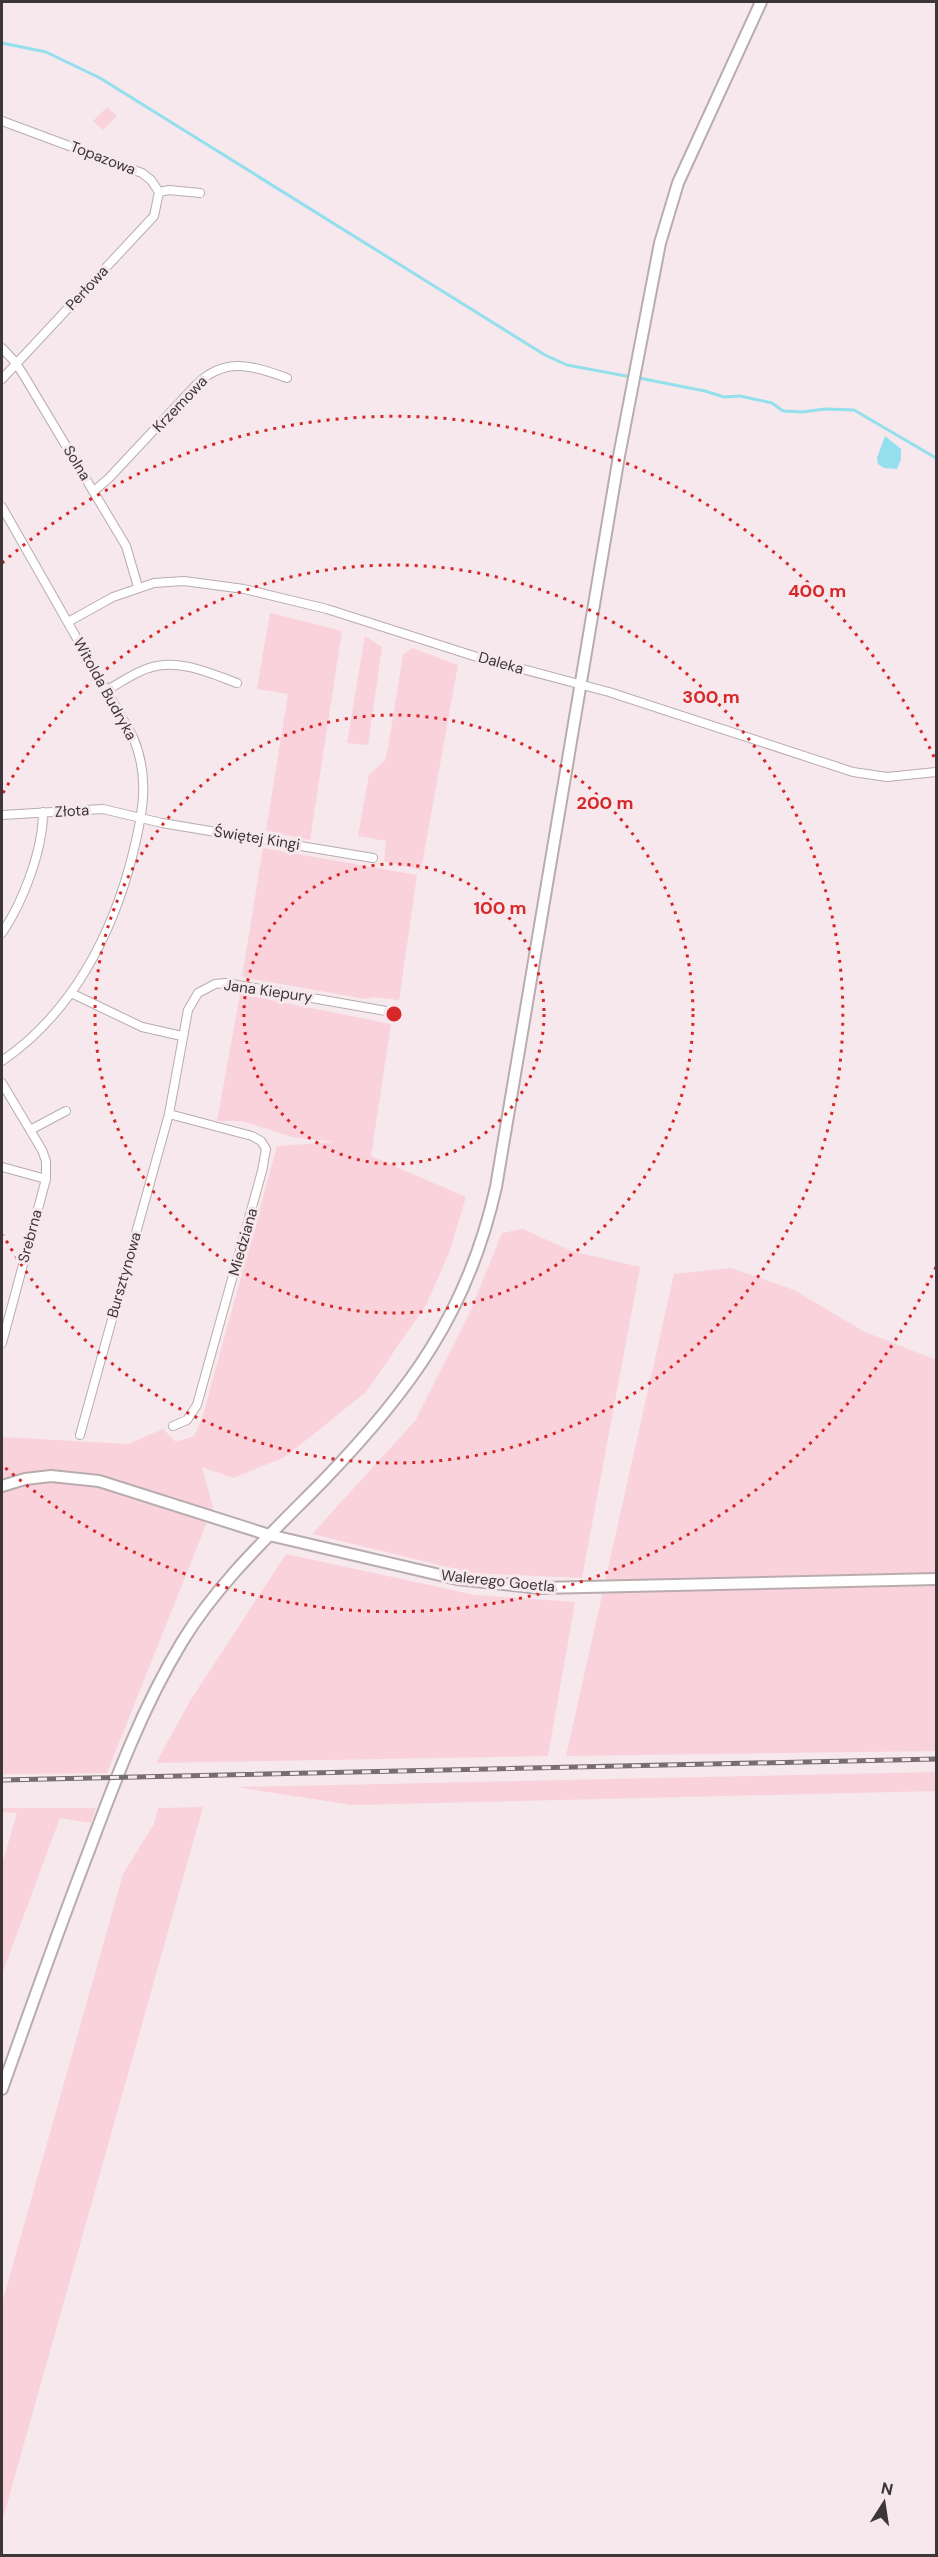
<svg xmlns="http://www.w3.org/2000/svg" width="938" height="2557" viewBox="0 0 938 2557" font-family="'DM Sans',sans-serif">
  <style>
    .green { fill: #f9d2dc }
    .water { fill: #93dfed }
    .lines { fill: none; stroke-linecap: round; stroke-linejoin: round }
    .stream { stroke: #93dfed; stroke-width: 3 }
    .street-casing { stroke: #b9acaf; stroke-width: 10 }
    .secondary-casing { stroke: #b9acaf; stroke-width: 14 }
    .street { stroke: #fff; stroke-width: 8 }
    .secondary { stroke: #fff; stroke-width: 10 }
    .rail-casing { stroke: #776e71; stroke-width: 5 }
    .rail { stroke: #f6e8ec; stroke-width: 3; stroke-dasharray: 9; stroke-linecap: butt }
    .ring { fill: none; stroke: #d62828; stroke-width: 3; stroke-dasharray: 3 6 }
    .labels { text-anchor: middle; stroke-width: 6; stroke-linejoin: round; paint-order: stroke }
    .street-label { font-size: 15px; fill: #3c3638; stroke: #f6e8ec }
    .centre { fill: #d62828; stroke: #f6e8ec; stroke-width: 3 }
    .ring-label { font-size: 18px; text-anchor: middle; font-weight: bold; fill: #d62828; stroke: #f6e8ec; stroke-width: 6; stroke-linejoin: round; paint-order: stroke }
  </style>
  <rect width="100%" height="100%" fill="#f6e8ec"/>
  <path class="green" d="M107 107 117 116 103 130 93 121Z
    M270 613 342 631 310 840 266 831 288 694 257 689Z
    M365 636 382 647 368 745 347 743Z
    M412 648 458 665 421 870 384 861 386 841 358 836 369 775 385 760 388 748 403 655Z
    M263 848 417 875 399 1000 373 997 366 999 242 977Z
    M240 994 391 1024 371 1156 466 1197 449 1253 426 1305 366 1392 285 1457 233 1478 202 1467 213 1507 107 1773 2 1774V1437L128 1444 163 1429 176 1442 194 1436 202 1419 277 1146 335 1142 292 1137 242 1121H217Z
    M523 1229 571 1251 640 1267 582 1578 472 1573 312 1534 415 1421 470 1312 502 1233Z
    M731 1268 794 1290 863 1331 936 1360V1751L566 1756 674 1274Z
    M286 1554 475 1595 575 1602 548 1756 156 1763 190 1701Z
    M936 1772V1791L352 1805 237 1787Z
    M203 1807 2 2522V2303L123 1874 154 1824 158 1808Z
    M2 1808H96L91 1823 60 1818 2 1974V1864L17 1813 2 1812Z"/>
  <path class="water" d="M885 436 901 449V459L897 469 884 468 878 464 877 458Z"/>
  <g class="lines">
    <path class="stream" d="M2 43 46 52 100 78 545 355 567 365 626 376
      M639 378 705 391 724 397 740 396 772 403 783 411 802 412 825 409 854 410 936 458"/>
    <defs>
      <path id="street" d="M2 121 142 173 151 180 159 192 169 190 200 193
        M2 348 16 363 26 379 126 546 138 587
        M2 379 154 216 159 192
        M94 491 109 478 197 384C226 356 253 366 287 378
        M2 507 133 737C150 777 143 813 133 853 113 934 72 1013 2 1061
        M68 622 113 597 154 583 184 581 244 589 327 609 477 657 609 692 853 772 887 777 936 772
        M107 690C120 683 135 672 149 668 177 658 210 673 237 683
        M2 815 103 809 162 823 373 858
        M2 933C23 902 43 850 43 812
        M71 993 142 1027 182 1036
        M2 1083 42 1150 46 1161V1179L2 1343
        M169 1114 252 1136 261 1141 266 1149 262 1171 197 1405 187 1420 173 1426
        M32 1129 66 1111
        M2 1167 46 1179
        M80 1435 169 1114 188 1010 198 993 215 984 226 983 386 1011"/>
      <path id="secondary" d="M2 1486 25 1479 51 1476 99 1481 269 1535 457 1579 540 1588 936 1579
        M2 2089C30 2010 58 1931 88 1853 115 1781 142 1708 182 1642 219 1581 273 1532 323 1481 410 1391 468 1312 496 1187L619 456 660 243 678 183 761 2"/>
    </defs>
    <use href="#street" class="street-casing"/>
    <use href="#secondary" class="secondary-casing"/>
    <use href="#street" class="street"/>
    <use href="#secondary" class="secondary"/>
    <defs>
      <path id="rail" d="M2 1780 936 1759"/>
    </defs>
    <use href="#rail" class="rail-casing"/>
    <use href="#rail" class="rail"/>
  </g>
  <g class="ring">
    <circle cx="394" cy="1014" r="150"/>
    <circle cx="394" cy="1014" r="299"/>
    <path d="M3 793A449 449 0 1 1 3 1235"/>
    <path d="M936 1267A598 598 0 0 1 2 1465M2 563A598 598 0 0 1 936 761"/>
  </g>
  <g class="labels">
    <g class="street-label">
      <text transform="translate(103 158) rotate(21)" y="5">Topazowa</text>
      <text transform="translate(87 288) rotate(-47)" y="5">Perłowa</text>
      <text transform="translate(180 404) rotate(-46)" y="5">Krzemowa</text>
      <text transform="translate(77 463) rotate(59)" y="5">Solna</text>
      <text transform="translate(501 663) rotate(16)" y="5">Daleka</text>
      <text transform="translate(105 689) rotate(61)" y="5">Witolda Budryka</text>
      <text transform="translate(72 811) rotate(-3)" y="5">Złota</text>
      <text transform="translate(257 838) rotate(9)" y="5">Świętej Kingi</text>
      <text transform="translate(268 991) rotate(8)" y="5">Jana Kiepury</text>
      <text transform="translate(30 1236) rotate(-75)" y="5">Srebrna</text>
      <text transform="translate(243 1242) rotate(-74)" y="5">Miedziana</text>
      <text transform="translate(124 1275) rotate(-74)" y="5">Bursztynowa</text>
      <text transform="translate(498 1581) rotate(6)" y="5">Walerego Goetla</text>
    </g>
  </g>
  <circle cx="394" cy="1014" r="9" class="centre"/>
  <g class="ring-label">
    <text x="817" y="597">400 m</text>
    <text x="711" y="703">300 m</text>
    <text x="605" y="809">200 m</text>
    <text x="500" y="914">100 m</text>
  </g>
  <rect width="938" height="2557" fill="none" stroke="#3c3638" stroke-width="6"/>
  <g transform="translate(884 2503) rotate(12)" stroke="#f6e8ec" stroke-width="4.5" paint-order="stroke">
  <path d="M0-4.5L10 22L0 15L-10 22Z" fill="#3c3638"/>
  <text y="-9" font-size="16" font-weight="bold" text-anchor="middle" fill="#3c3638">N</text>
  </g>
</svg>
